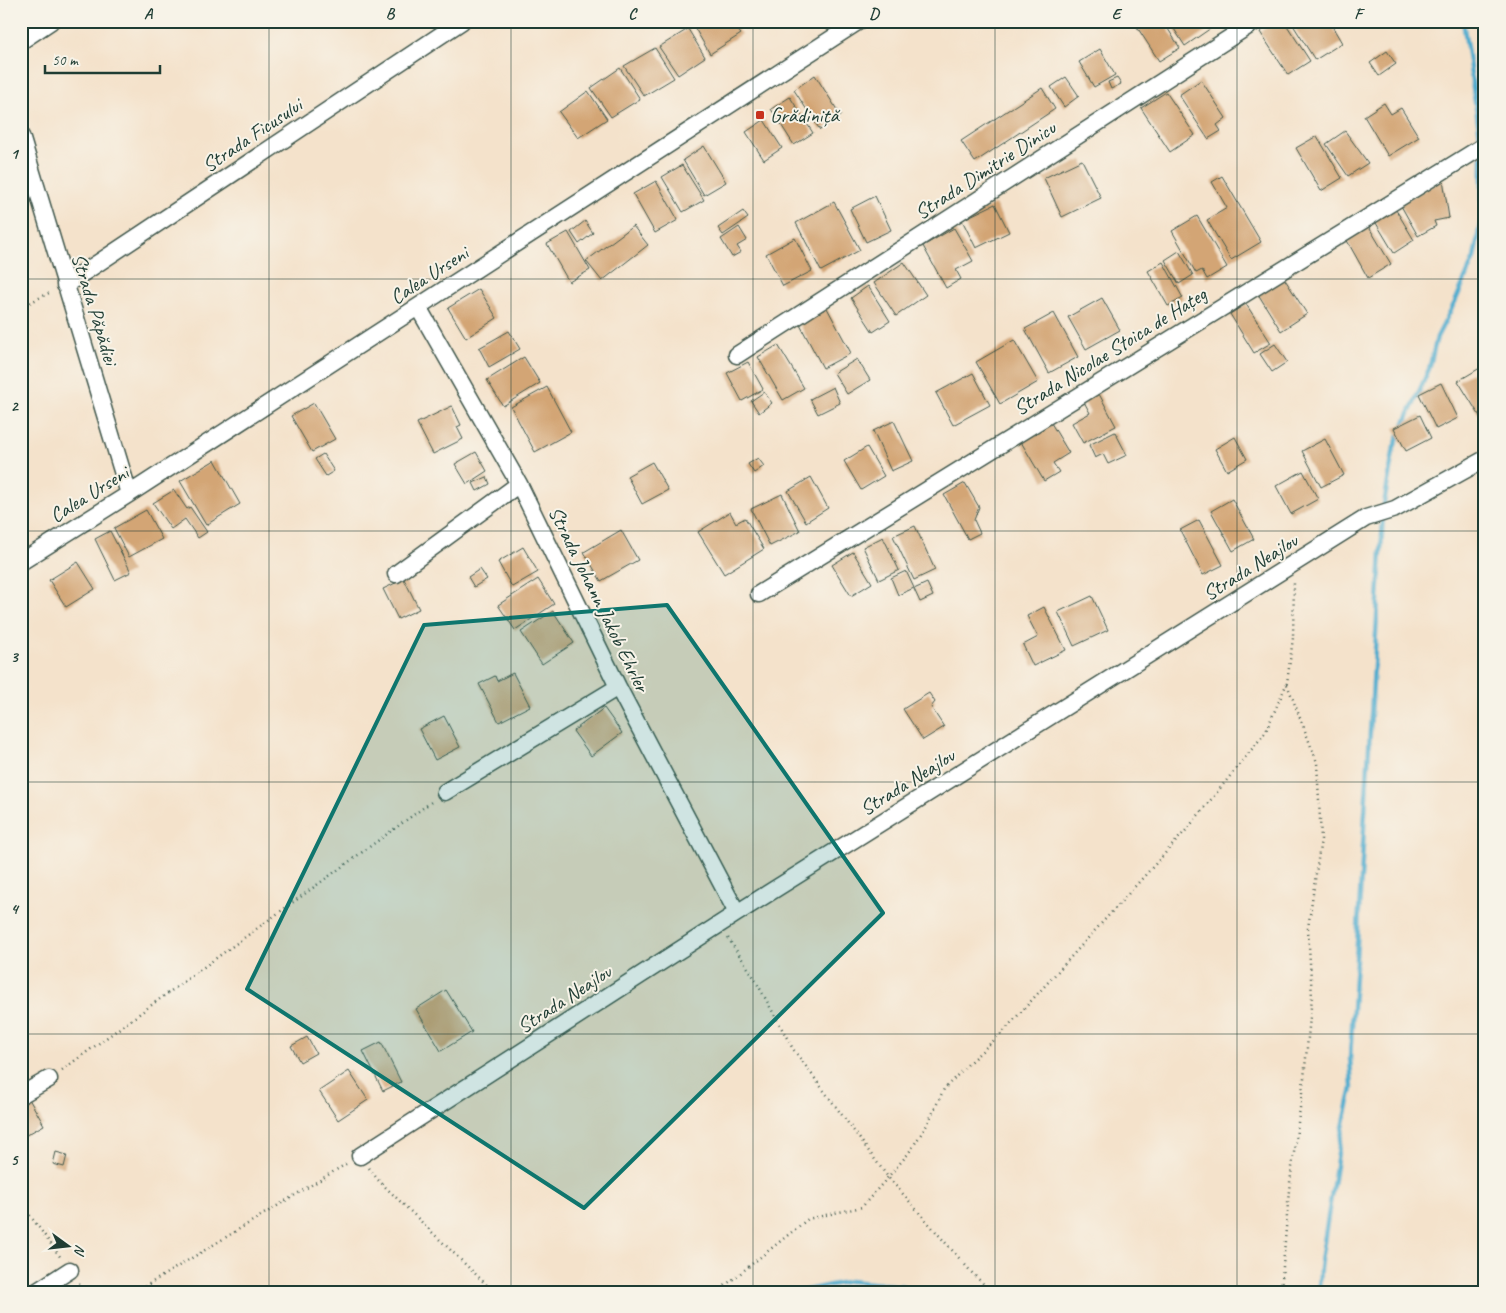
<svg xmlns="http://www.w3.org/2000/svg" width="1506" height="1313" viewBox="0 0 1506 1313" font-family="Caveat,sans-serif">
  <style>
    .lines { fill: none; stroke-linecap: round; stroke-linejoin: round }
    .stream { stroke: #50acce; stroke-width: 4.5 }
    .building { fill: #d3a575 }
    .minor-casing { stroke: #3f564b; stroke-width: 19 }
    .path { stroke: #3f564b; stroke-width: 2.5; stroke-dasharray: 1 4; stroke-linecap: butt }
    .minor { stroke: #fff; stroke-width: 16 }
    .marked { fill: #0f766e; fill-opacity: 0.2; stroke: #0f766e; stroke-width: 4; stroke-linejoin: round }
    .grid { fill: none; stroke: #1f3d34; stroke-width: 1; stroke-opacity: 0.55 }
    .poi-dot { fill: #c8321e; stroke: #f7f3e8; stroke-width: 2 }
    .labels { text-anchor: middle; stroke-width: 4; stroke-linejoin: round; paint-order: stroke }
    .poi-label { font-size: 21px; fill: #1f3d34; stroke: #f7f3e8; text-anchor: start }
    .street-label { font-size: 21px; fill: #1f3d34; stroke: #f7f3e8 }
    .neatline { fill: none; stroke: #1f3d34; stroke-width: 2 }
    .grid-label { font-size: 16px; text-anchor: middle; font-weight: bold; fill: #1f3d34 }
  </style>
  <rect width="100%" height="100%" fill="#f7f3e8"/>
  <filter id="ink" filterUnits="userSpaceOnUse"><feTurbulence type="fractalNoise" baseFrequency=".02" numOctaves="2"/><feDisplacementMap in="SourceGraphic" scale="10" xChannelSelector="R" yChannelSelector="G"/><feConvolveMatrix kernelMatrix="1 2 1 2 8 2 1 2 1" color-interpolation-filters="sRGB"/></filter>
  <filter id="wash" filterUnits="userSpaceOnUse"><feTurbulence type="fractalNoise" baseFrequency=".0096" numOctaves="4" result="noise"/><feDisplacementMap in="SourceGraphic" scale="20" xChannelSelector="R" yChannelSelector="G"/><feGaussianBlur stdDeviation="1.12" result="paint"/><feColorMatrix in="noise" values="0 0 0 0 0 0 0 0 0 0 0 0 0 0 0 0 0 1.4 0 .05"/><feComposite in="paint" operator="in"/></filter>
  <g filter="url(#wash)">
    <rect width="100%" height="100%" fill="#f4e2cb"/>
    <g class="lines">
      <path class="stream" d="M1463 21 1480 135
        M1384 504 1394 447 1429 369 1437 337 1455 302 1474 258 1482 214V157
        M797 1292 850 1281 903 1286 915 1292
        M1319 1292 1320 1267 1340 1140 1352 1088 1350 1058 1383 519"/>
    </g>
    <g id="blocks">
      <path class="building" d="M698 21H730L741 34 710 54 693 25Z
        M737 21H761L746 31Z
        M1146 21H1163L1180 48 1159 61 1137 27Z
        M1169 21H1210L1214 26 1185 46Z
        M1276 21H1284L1310 61 1288 75 1260 32Z
        M1298 21H1329L1342 43 1315 60 1293 25Z
        M688 29 705 57 678 75 659 47Z
        M655 48 674 78 644 96 624 66Z
        M1100 49 1115 75 1094 87 1079 62Z
        M1387 51 1396 64 1379 76 1370 63Z
        M620 68 640 99 611 117 591 88Z
        M815 75 841 116 820 130 794 90Z
        M1066 77 1079 96 1064 107 1051 87Z
        M1117 78 1121 84 1111 89 1108 82Z
        M1201 80 1226 118 1217 125 1221 131 1208 139 1179 95Z
        M1042 88 1055 109 975 162 961 141Z
        M588 91 607 119 578 138 559 112Z
        M1166 92 1195 135 1170 152 1141 108Z
        M790 97 813 133 794 145 771 109Z
        M1384 103 1391 114 1401 108 1419 137 1388 156 1364 116Z
        M764 120 782 148 764 160 746 132Z
        M1345 131 1368 163 1348 176 1326 144Z
        M1317 136 1342 178 1321 191 1296 148Z
        M704 146 726 182 704 195 683 160Z
        M1082 160 1101 198 1062 217 1044 178Z
        M682 165 704 200 683 212 662 177Z
        M1222 176 1261 242 1231 260 1207 220 1227 208 1212 182Z
        M1443 179 1449 218 1434 221 1436 226 1418 236 1400 204Z
        M656 181 678 220 655 233 633 194Z
        M875 196 891 230 866 242 850 209Z
        M834 202 860 250 821 271 796 223Z
        M995 204 1009 232 976 248 962 220Z
        M1393 205 1414 240 1394 253 1373 218Z
        M743 211 748 218 723 235 718 228Z
        M1197 216 1227 267 1207 279 1202 270 1196 273 1172 231Z
        M585 221 593 233 579 244 571 232Z
        M1367 224 1391 264 1368 278 1345 237Z
        M633 226 648 245 602 281 586 261Z
        M739 227 747 240 737 246 741 252 732 257 721 239Z
        M954 228 973 261 956 270 961 279 946 288 923 246Z
        M568 232 590 270 569 282 547 244Z
        M795 238 812 271 783 286 766 254Z
        M1179 251 1193 275 1179 284 1165 260Z
        M904 262 926 295 896 316 874 283Z
        M1163 262 1183 298 1168 306 1148 271Z
        M1284 278 1307 314 1281 331 1258 294Z
        M868 286 890 321 873 332 851 298Z
        M479 289 497 318 466 338 448 308Z
        M1102 298 1120 330 1086 349 1068 317Z
        M1246 304 1271 343 1254 353 1230 314Z
        M827 308 851 353 823 368 799 323Z
        M1054 313 1078 357 1049 373 1025 329Z
        M509 331 520 349 489 367 479 348Z
        M1014 340 1038 382 1000 404 976 362Z
        M1275 344 1287 362 1272 372 1260 354Z
        M778 345 804 388 783 400 758 357Z
        M524 357 540 383 503 406 487 380Z
        M857 359 870 380 847 394 834 373Z
        M748 362 763 389 742 401 727 373Z
        M1485 365V415L1481 418 1458 381Z
        M973 373 990 405 953 425 936 393Z
        M1441 383 1458 418 1436 429 1419 394Z
        M547 387 571 432 535 452 511 407Z
        M833 387 840 403 818 414 810 399Z
        M764 392 772 403 759 413 751 401Z
        M1098 392 1116 426 1083 443 1072 423 1090 413 1083 400Z
        M314 403 335 439 312 452 291 416Z
        M452 406 461 425 457 427 463 439 433 454 417 423Z
        M1420 415 1431 438 1406 451 1394 428Z
        M894 421 913 461 891 471 873 431Z
        M1051 423 1069 453 1053 463 1059 472 1044 481 1021 442Z
        M1115 432 1127 455 1108 464 1103 454 1095 458 1089 445Z
        M1235 437 1247 459 1227 471 1215 449Z
        M1325 439 1344 475 1321 487 1302 451Z
        M867 447 884 476 861 490 844 461Z
        M476 452 487 471 467 484 455 464Z
        M323 454 334 471 326 476 315 459Z
        M758 458 764 466 754 473 748 464Z
        M215 460 240 504 206 525 180 481Z
        M652 462 668 490 642 504 627 476Z
        M1303 471 1318 499 1291 514 1276 486Z
        M487 477 490 484 477 491 473 483Z
        M811 477 828 508 806 522 788 491Z
        M965 483 979 507 974 520 980 533 968 539 944 495Z
        M174 490 187 509 190 507 207 532 198 538 185 519 171 529 153 503Z
        M782 494 800 531 770 546 751 509Z
        M1232 499 1254 539 1233 551 1211 511Z
        M146 510 162 539 129 557 114 528Z
        M730 512 736 523 745 518 764 549 724 574 698 532Z
        M1199 520 1223 565 1203 575 1180 530Z
        M915 526 935 570 914 580 893 536Z
        M621 530 638 560 601 581 584 552Z
        M110 531 131 572 115 580 95 539Z
        M883 537 899 570 879 580 863 547Z
        M523 547 538 572 512 587 498 562Z
        M853 552 872 583 851 596 832 565Z
        M78 562 95 589 66 607 49 580Z
        M480 569 487 579 474 587 468 577Z
        M906 571 914 588 898 595 891 578Z
        M404 579 419 609 398 619 383 589Z
        M538 579 554 604 515 630 498 605Z
        M927 583 933 596 920 602 914 589Z
        M1092 596 1108 630 1074 646 1058 612Z
        M1044 607 1066 650 1033 666 1023 645 1038 637 1027 616Z
        M553 611 574 643 542 664 521 632Z
        M513 673 530 706 499 722 479 684 495 676 497 681Z
        M929 693 935 702 931 707 944 727 923 740 903 709Z
        M604 708 622 733 591 756 573 731Z
        M444 716 460 747 435 760 419 729Z
        M446 990 472 1032 441 1051 416 1009Z
        M307 1037 316 1053 300 1062 291 1046Z
        M381 1042 401 1082 383 1091 363 1051Z
        M349 1071 368 1100 338 1120 319 1091Z
        M29 1099 44 1125 21 1138V1104Z
        M56 1152 67 1155 64 1167 53 1164Z"/>
    </g>
  </g>
  <g filter="url(#ink)">
    <use href="#blocks" fill-opacity="0" stroke="#3f564b" stroke-width="1"/>
    <g class="lines">
      <defs>
        <path id="minor" d="M21 41 51 21
          M21 136 129 494
          M65 285 462 21
          M418 307 519 484 618 687 737 913
          M737 355 1256 21
          M21 562 129 494 859 21
          M396 574 519 484
          M759 594 1485 145
          M445 792 618 687
          M21 1095 49 1079
          M360 1156 737 913 1366 518 1395 509 1485 459
          M36 1292 70 1270"/>
      </defs>
      <use href="#minor" class="minor-casing"/>
      <path class="path" d="M21 307 51 292
        M728 938 752 974 793 1049 888 1177 973 1274 992 1292
        M62 1070 434 800
        M369 1168 378 1180 494 1292
        M21 1203 61 1258
        M79 1283 85 1292
        M136 1292 346 1164
        M717 1292 808 1219 862 1207 908 1154 927 1125 944 1089 972 1060 1002 1033 1188 828 1265 733 1287 683 1293 638 1294 580
        M1281 1292 1289 1190 1304 1078 1312 997 1308 928 1321 839 1317 762 1287 684"/>
      <use href="#minor" class="minor"/>
    </g>
  </g>
  <path class="marked" d="M667 605 883 913 584 1208 247 989 424 625Z"/>
  <path class="grid" d="M269 21V1292M511 21V1292M753 21V1292M995 21V1292M1237 21V1292M21 279H1485M21 531H1485M21 782H1485M21 1034H1485"/>
  <rect class="poi-dot" x="755" y="110" width="10" height="10" rx="2.5"/>
  <g class="labels">
    <g class="poi-label">
      <text x="770" y="122">Grădiniță</text>
    </g>
    <g class="street-label">
      <text transform="translate(252 135) rotate(-34)" y="7">Strada Ficusului</text>
      <text transform="translate(985 170) rotate(-33)" y="7">Strada Dimitrie Dinicu</text>
      <text transform="translate(429 275) rotate(-33)" y="7">Calea Urseni</text>
      <text transform="translate(95 309) rotate(73)" y="7">Strada Păpădiei</text>
      <text transform="translate(1110 351) rotate(-32)" y="7">Strada Nicolae Stoica de Hațeg</text>
      <text transform="translate(89 494) rotate(-32)" y="7">Calea Urseni</text>
      <text transform="translate(1250 567) rotate(-32)" y="7">Strada Neajlov</text>
      <text transform="translate(599 599) rotate(64)" y="7">Strada Johann Jakob Ehrler</text>
      <text transform="translate(907 782) rotate(-32)" y="7">Strada Neajlov</text>
      <text transform="translate(564 999) rotate(-33)" y="7">Strada Neajlov</text>
    </g>
  </g>
  <rect width="1506" height="1313" fill="none" stroke="#f7f3e8" stroke-width="55"/>
  <g transform="translate(68 1246) rotate(105)" stroke="#f7f3e8" stroke-width="4" paint-order="stroke">
  <path d="M0-4L9 19L0 12L-9 19Z" fill="#1f3d34"/>
  <text y="-8" font-size="14" font-weight="bold" text-anchor="middle" fill="#1f3d34">N</text>
  </g>
  <path d="M45 65v8h115v-8" fill="none" stroke="#1f3d34" stroke-width="2.5"/>
  <text x="52" y="65" font-size="15" fill="#1f3d34" stroke="#f7f3e8" stroke-width="4" paint-order="stroke">50 m</text>
  <rect x="28" y="28" width="1450" height="1258" class="neatline"/>
  <g class="grid-label">
    <text x="148" y="19">A</text>
    <text x="390" y="19">B</text>
    <text x="632" y="19">C</text>
    <text x="874" y="19">D</text>
    <text x="1116" y="19">E</text>
    <text x="1358" y="19">F</text>
    <text x="14" y="159">1</text>
    <text x="14" y="411">2</text>
    <text x="14" y="662">3</text>
    <text x="14" y="914">4</text>
    <text x="14" y="1165">5</text>
  </g>
</svg>
